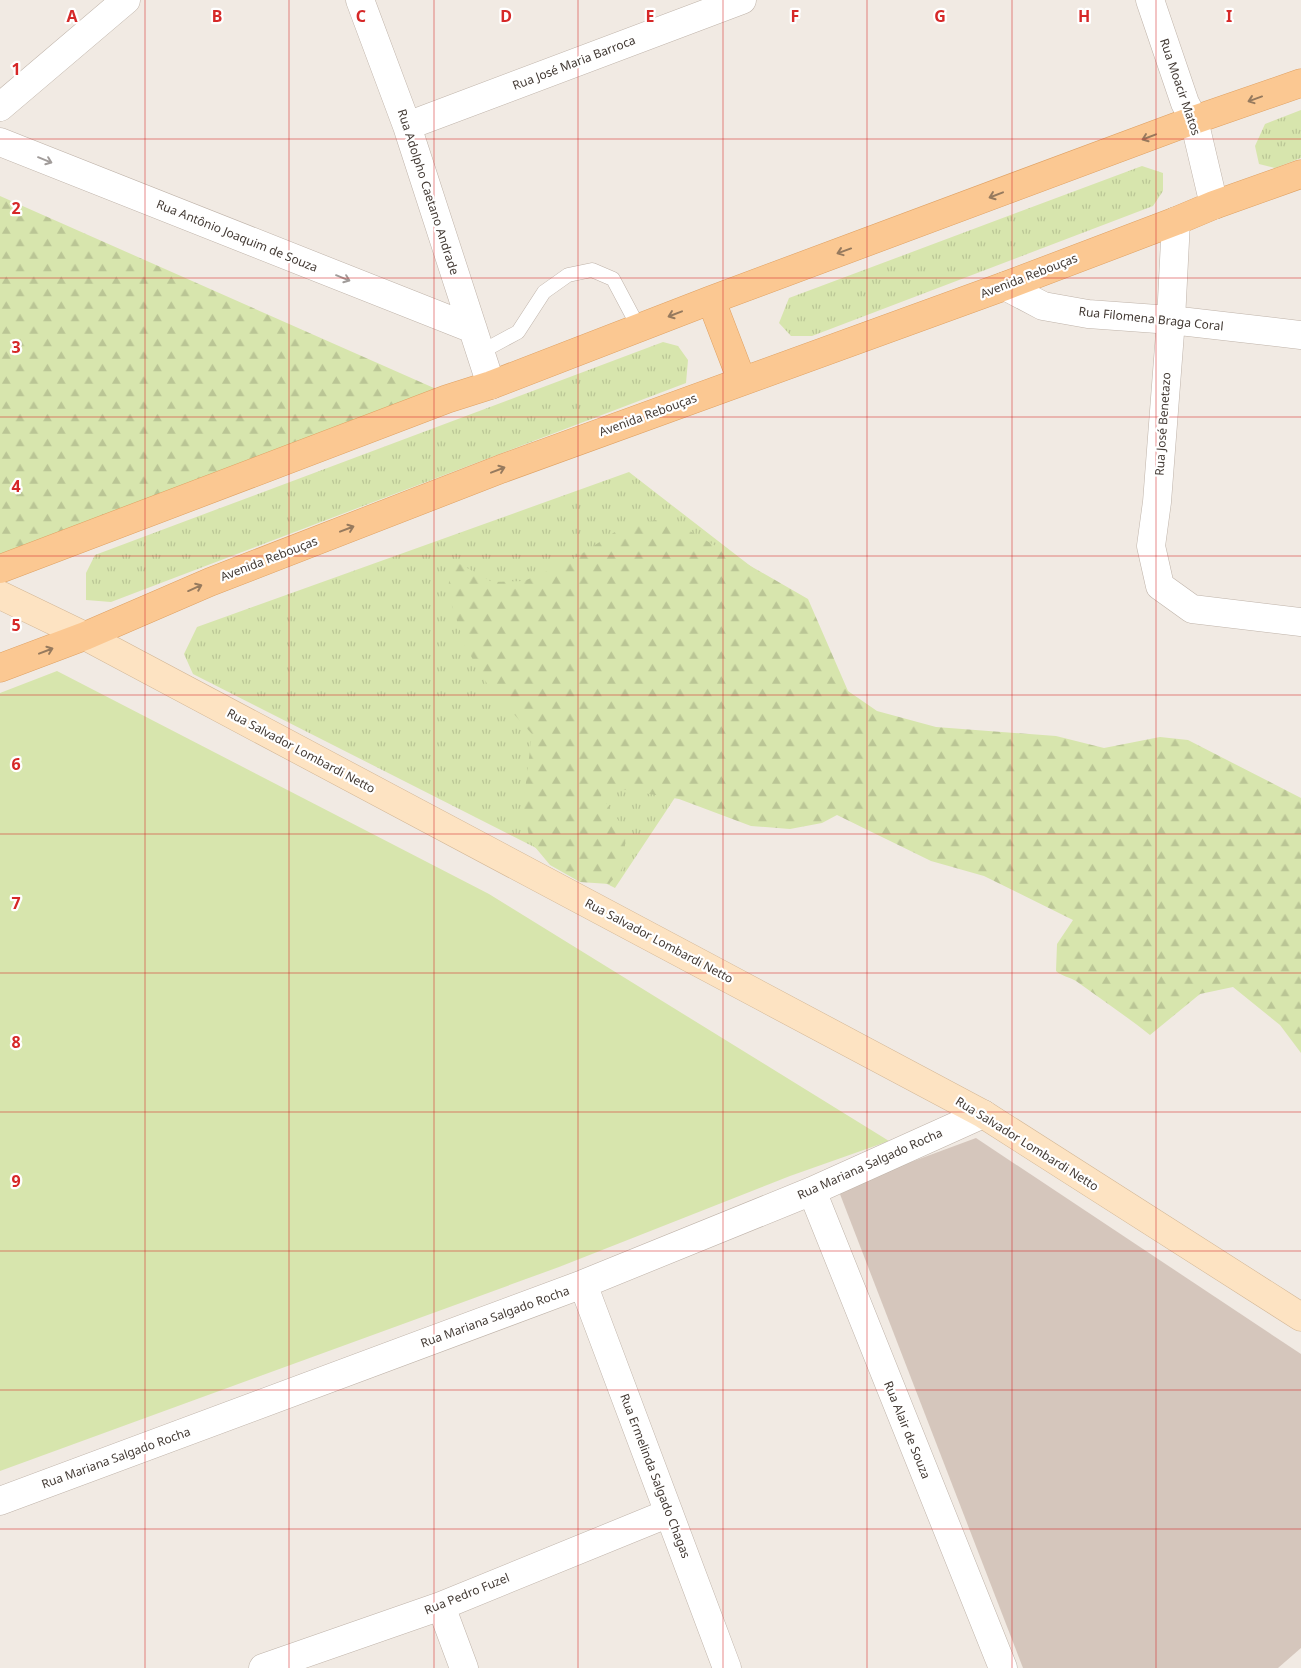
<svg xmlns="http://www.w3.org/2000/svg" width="1301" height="1668" viewBox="0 0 1301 1668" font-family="'Noto Sans',sans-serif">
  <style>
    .grass { fill: url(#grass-tufts) }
    .forest { fill: url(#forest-firs) }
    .pitch { fill: #d7e5ad }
    .building { fill: #d5c6bc }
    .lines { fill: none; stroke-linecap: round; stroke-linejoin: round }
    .lane-casing { stroke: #bfb3a9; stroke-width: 15 }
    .street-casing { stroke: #bfb3a9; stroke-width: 29 }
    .secondary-casing { stroke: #d3b796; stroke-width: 29 }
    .primary-casing { stroke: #dfa163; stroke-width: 29 }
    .lane { stroke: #fff; stroke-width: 14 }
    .street { stroke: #fff; stroke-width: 28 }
    .secondary { stroke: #fde3c2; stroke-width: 28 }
    .primary { stroke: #fbc892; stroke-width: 28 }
    .oneway { stroke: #967a5e }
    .oneway2 { stroke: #a19c9a }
    .grid { fill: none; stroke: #d62828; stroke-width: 1; stroke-opacity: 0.55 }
    .labels { text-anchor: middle; stroke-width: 4.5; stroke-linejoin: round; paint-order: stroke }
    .street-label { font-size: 12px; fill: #433a34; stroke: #fff }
    .grid-label { font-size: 16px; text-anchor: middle; font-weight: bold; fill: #d62828; stroke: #fff; stroke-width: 4.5; stroke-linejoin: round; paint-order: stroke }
  </style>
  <defs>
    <pattern id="grass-tufts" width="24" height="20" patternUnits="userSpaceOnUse" patternTransform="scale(1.25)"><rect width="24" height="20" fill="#d7e5ad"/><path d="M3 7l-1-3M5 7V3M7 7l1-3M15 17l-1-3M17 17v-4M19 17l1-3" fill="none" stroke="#bac595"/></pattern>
    <pattern id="forest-firs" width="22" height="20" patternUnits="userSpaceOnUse" patternTransform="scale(1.25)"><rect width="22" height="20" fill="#d7e5ad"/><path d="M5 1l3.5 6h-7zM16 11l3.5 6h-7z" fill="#bac595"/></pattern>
  </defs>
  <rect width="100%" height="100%" fill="#f1eae3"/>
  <path class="grass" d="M1301 110V158L1275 168 1259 164 1255 146 1265 124Z
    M1142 166 1163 173V191L1153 206 812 336H791L779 323 789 298Z
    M663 342 678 346 688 360 686 383 111 602 86 600V573L95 555Z
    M629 472 802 606 615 888 193 674 184 654 197 627Z"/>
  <path class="forest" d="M0 196 443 392 0 560Z
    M667 518 808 599 848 691 877 711 936 727 1056 736 1104 748 1160 737 1188 740 1301 798V1053L1280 1025 1233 987 1200 994 1150 1035C1126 1016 1101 999 1076 981 1070 977 1061 976 1056 971L1057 944 1073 920 984 876 931 861 837 815 822 823 790 829 751 826 679 799 608 787 601 796 626 831 623 868 609 884 580 882 550 865 530 841 523 806 532 734 489 687 465 646 448 593 451 559 492 582 524 581 569 562 624 526Z"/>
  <path class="pitch" d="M57 671 489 894 889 1141 790 1176 559 1267 0 1471V693Z"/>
  <path class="building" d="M976 1138 1301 1354V1648L1278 1668H1023L838 1189Z"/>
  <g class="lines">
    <defs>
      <path id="lane" d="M481 352 518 332 544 292 568 275 592 270 613 279 639 328"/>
      <path id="street" d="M360 0 407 126 491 385
        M1150 0 1185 103 1194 120 1214 205
        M0 107 126 0
        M407 126 742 0
        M0 142 473 329
        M1176 221 1171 320 1157 502 1151 546 1160 586 1192 609 1301 622
        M1005 286 1043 306 1088 314 1171 320 1301 335
        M812 1191 1003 1668
        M583 1284 727 1668
        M0 1501 583 1284 812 1191 983 1114
        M441 1606 464 1668
        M263 1668 441 1606 669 1513"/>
      <path id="secondary" d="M0 595 85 636 983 1114 1301 1317"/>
      <path id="primary" d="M711 300 742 381
        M0 569 447 399 491 385 711 300 1194 120 1301 83
        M0 668 85 636 210 582 501 469 1005 286 1176 221 1214 205 1301 174"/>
    </defs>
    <use href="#lane" class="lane-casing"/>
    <use href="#street" class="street-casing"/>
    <use href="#secondary" class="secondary-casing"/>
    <use href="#primary" class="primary-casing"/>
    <use href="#lane" class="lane"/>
    <use href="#street" class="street"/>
    <use href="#secondary" class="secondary"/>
    <use href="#primary" class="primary"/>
  </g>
  <defs><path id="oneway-shaft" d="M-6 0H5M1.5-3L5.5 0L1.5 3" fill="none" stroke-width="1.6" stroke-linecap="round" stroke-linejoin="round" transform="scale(1.25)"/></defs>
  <g class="oneway">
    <use href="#oneway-shaft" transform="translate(1255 99) rotate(160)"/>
    <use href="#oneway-shaft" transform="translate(1149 137) rotate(159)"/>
    <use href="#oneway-shaft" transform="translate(996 195) rotate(159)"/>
    <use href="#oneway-shaft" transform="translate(844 251) rotate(160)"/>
    <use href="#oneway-shaft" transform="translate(675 314) rotate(159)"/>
    <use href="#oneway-shaft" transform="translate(498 470) rotate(-21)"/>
    <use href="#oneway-shaft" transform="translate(347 529) rotate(-21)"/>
    <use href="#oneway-shaft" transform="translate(195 588) rotate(-24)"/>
    <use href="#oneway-shaft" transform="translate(46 651) rotate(-21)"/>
  </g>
  <g class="oneway2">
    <use href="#oneway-shaft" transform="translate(45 160) rotate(22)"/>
    <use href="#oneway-shaft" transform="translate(343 278) rotate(22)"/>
  </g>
  <path class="grid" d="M145 0V1668M289 0V1668M434 0V1668M578 0V1668M723 0V1668M867 0V1668M1012 0V1668M1156 0V1668M0 139H1301M0 278H1301M0 417H1301M0 556H1301M0 695H1301M0 834H1301M0 973H1301M0 1112H1301M0 1251H1301M0 1390H1301M0 1529H1301"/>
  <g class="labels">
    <g class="street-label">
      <text transform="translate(574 63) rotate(-21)" y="4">Rua José Maria Barroca</text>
      <text transform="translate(1180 87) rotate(71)" y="4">Rua Moacir Matos</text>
      <text transform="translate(428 192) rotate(72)" y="4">Rua Adolpho Caetano Andrade</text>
      <text transform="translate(237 236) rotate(22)" y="4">Rua Antônio Joaquim de Souza</text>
      <text transform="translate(1029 276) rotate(-21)" y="4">Avenida Rebouças</text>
      <text transform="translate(1151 319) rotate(6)" y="4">Rua Filomena Braga Coral</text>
      <text transform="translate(648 415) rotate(-20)" y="4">Avenida Rebouças</text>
      <text transform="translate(1163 424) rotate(-86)" y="4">Rua José Benetazo</text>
      <text transform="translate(269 559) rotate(-21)" y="4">Avenida Rebouças</text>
      <text transform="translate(301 751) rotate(28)" y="4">Rua Salvador Lombardi Netto</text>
      <text transform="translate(659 941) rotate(28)" y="4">Rua Salvador Lombardi Netto</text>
      <text transform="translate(1027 1144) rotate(32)" y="4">Rua Salvador Lombardi Netto</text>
      <text transform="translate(870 1164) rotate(-24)" y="4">Rua Mariana Salgado Rocha</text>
      <text transform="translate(495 1317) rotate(-20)" y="4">Rua Mariana Salgado Rocha</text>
      <text transform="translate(907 1430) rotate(68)" y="4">Rua Alair de Souza</text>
      <text transform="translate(116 1458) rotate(-20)" y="4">Rua Mariana Salgado Rocha</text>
      <text transform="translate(655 1476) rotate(69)" y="4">Rua Ermelinda Salgado Chagas</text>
      <text transform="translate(467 1594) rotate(-22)" y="4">Rua Pedro Fuzel</text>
    </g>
  </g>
  <g class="grid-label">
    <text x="72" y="22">A</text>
    <text x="217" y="22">B</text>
    <text x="361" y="22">C</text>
    <text x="506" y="22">D</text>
    <text x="650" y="22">E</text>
    <text x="795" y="22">F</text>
    <text x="940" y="22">G</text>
    <text x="1084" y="22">H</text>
    <text x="1229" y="22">I</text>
    <text x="16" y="75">1</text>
    <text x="16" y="214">2</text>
    <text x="16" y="353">3</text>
    <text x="16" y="492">4</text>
    <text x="16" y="631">5</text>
    <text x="16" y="770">6</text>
    <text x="16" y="909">7</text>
    <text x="16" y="1048">8</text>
    <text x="16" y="1187">9</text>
  </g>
</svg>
